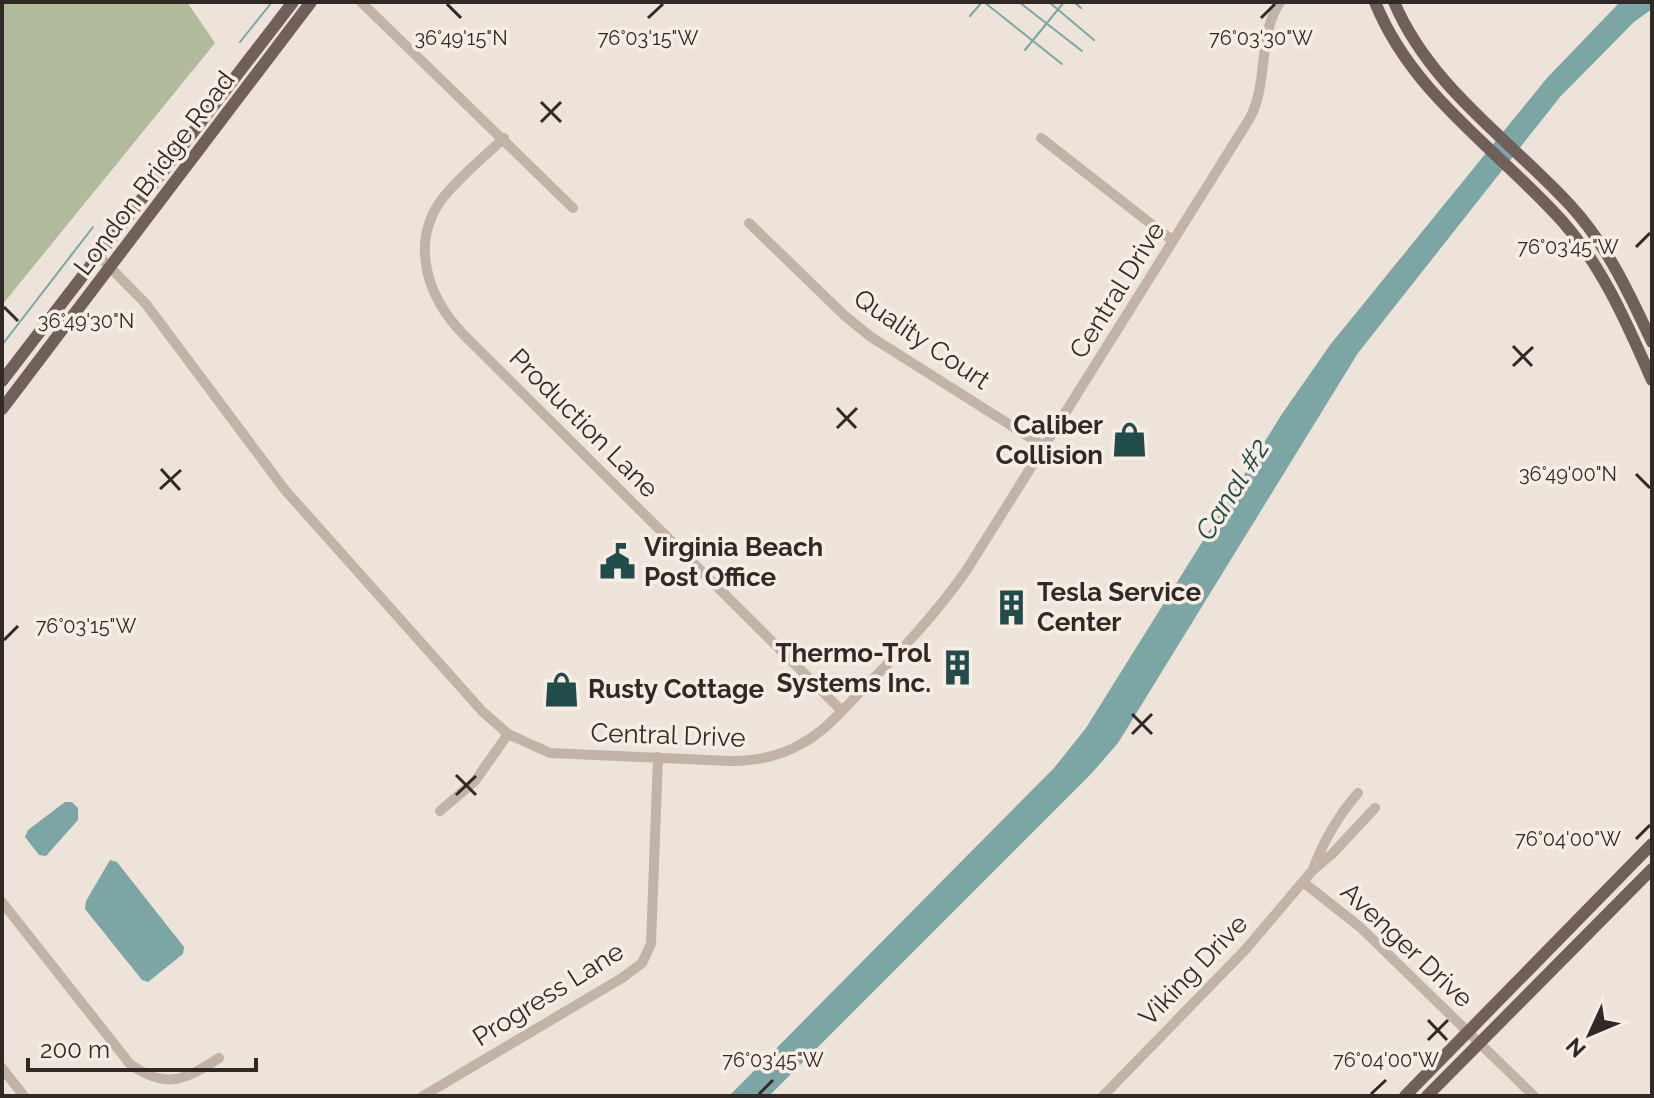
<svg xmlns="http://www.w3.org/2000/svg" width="1654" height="1098" viewBox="0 0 1654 1098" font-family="Raleway,sans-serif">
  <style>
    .green { fill: #b1ba9b }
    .water { fill: #7ca6a6 }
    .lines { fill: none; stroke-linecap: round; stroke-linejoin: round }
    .stream { stroke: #7ca6a6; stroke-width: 2 }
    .minor { stroke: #c3b3a7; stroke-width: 10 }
    .major { stroke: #716059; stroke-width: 12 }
    .ticks { fill: none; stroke: #312926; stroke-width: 3 }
    .labels { text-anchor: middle; stroke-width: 7; stroke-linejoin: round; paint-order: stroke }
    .street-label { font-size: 26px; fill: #312926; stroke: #f6ede4 }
    .poi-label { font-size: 26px; font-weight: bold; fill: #312926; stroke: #f6ede4; text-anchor: start }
    .water-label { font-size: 28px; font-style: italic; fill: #224b4c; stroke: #f6ede4 }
    .ticks-label { font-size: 20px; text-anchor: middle; fill: #312926; stroke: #f6ede4; stroke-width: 7; stroke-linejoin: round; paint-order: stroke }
  </style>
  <rect width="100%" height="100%" fill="#ede3d9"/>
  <path class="green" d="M2 2H187L215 43 2 305Z"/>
  <path class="water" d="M1620 2H1652V9L1634 22 1560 97 1358 353 1118 743 1091 774 769 1096H729L1054 768 1086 728 1282 414 1330 345 1547 78Z
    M65 802H72L78 808V820L46 856 39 855 25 837 28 830Z
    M110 860 117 862 184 947 183 954 148 982 142 980 85 909 86 901Z"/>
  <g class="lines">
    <path class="stream" d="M984 2 1062 64
      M1019 2 1082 51
      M1049 2 1094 40
      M1074 2 1081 8
      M970 16 982 2
      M240 42 272 2
      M1025 50 1064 2
      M2 345 93 227"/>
    <path class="minor" d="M361 2 573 208
      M504 138C483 158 459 177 442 199 409 244 428 298 463 334L842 711
      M1041 138 1173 241
      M749 223 845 316 871 337 1045 447
      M99 256 146 304 285 490 482 711 508 734 550 753 730 761C756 761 779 757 801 744 824 732 843 710 861 691 899 653 935 615 966 571L1250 118C1269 81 1257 38 1280 2
      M440 811 475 781 508 734
      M1313 869C1324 840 1337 817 1358 793
      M1303 882 1360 927 1534 1096
      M2 902 130 1064C166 1090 185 1080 219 1058
      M2 1068 24 1096
      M423 1096 622 978 642 963 651 944 658 757
      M1103 1096 1246 949 1312 871 1332 854 1375 808"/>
    <path class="major" d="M1375 2C1412 95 1499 150 1563 222 1604 269 1627 324 1652 380
      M1394 2C1430 87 1509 139 1570 205 1607 245 1629 293 1652 342
      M2 381 293 2
      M2 409 311 2
      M1405 1096 1652 844
      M1427 1096 1652 869"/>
  </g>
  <path class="ticks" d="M447 4 461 18M648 18 663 4M1261 18 1275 4M541 102 561 122M541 122 561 102M1636 247 1650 233M4 307 18 321M1513 346 1532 366M1513 366 1533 347M837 408 856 428M837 428 857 408M161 469 180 490M1636 474 1650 488M160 489 181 470M4 640 18 626M1132 714 1152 734M1132 734 1152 714M456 775 476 795M456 795 476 776M1636 839 1650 825M1428 1020 1447 1040M1428 1040 1448 1020M759 1094 773 1080M1371 1094 1386 1080"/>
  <defs>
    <symbol id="shop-bare" viewBox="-9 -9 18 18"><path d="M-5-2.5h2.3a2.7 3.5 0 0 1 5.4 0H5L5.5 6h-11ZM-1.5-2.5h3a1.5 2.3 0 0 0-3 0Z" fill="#224b4c" stroke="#f6ede4" stroke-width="2.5" paint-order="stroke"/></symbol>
    <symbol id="civic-bare" viewBox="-9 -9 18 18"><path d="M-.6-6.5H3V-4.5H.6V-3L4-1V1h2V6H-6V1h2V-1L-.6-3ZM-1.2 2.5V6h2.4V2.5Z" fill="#224b4c" stroke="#f6ede4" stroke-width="2.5" paint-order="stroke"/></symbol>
    <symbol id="building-bare" viewBox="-9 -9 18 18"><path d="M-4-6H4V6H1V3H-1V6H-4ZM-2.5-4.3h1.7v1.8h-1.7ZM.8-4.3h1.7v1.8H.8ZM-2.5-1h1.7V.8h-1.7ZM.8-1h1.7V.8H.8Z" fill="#224b4c" stroke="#f6ede4" stroke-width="2.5" paint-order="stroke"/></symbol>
  </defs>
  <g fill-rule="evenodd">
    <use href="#shop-bare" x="1104" y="414" width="51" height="51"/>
    <use href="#civic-bare" x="592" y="536" width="51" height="51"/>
    <use href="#building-bare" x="986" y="582" width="51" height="51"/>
    <use href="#building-bare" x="932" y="642" width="51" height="51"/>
    <use href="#shop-bare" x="536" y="664" width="51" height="51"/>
  </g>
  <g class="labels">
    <g class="street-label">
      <text transform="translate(154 173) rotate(-53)" y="9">London Bridge Road</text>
      <text transform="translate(1117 290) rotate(-58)" y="9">Central Drive</text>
      <text transform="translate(922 339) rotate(34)" y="9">Quality Court</text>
      <text transform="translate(584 423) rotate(45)" y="9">Production Lane</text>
      <text transform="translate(668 735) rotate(2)" y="9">Central Drive</text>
      <text transform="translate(1407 945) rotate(43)" y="9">Avenger Drive</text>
      <text transform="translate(1193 970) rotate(-46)" y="9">Viking Drive</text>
      <text transform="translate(548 994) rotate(-32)" y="9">Progress Lane</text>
    </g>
    <g class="poi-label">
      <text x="1103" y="434" text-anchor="end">Caliber<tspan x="1103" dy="30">Collision</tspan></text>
      <text x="644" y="556">Virginia Beach<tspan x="644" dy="30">Post Office</tspan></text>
      <text x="1037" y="601">Tesla Service<tspan x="1037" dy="30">Center</tspan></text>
      <text x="931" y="662" text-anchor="end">Thermo-Trol<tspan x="931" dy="30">Systems Inc.</tspan></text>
      <text x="588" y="698">Rusty Cottage</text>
    </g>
    <g class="water-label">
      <text transform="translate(1232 489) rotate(-58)" y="10">Canal #2</text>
    </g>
  </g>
  <g class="ticks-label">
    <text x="648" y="45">76°03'15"W</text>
    <text x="1261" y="45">76°03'30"W</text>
    <text x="461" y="45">36°49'15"N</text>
    <text x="1568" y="254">76°03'45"W</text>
    <text x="86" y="328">36°49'30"N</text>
    <text x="1568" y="481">36°49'00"N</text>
    <text x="86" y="633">76°03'15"W</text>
    <text x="1568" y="846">76°04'00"W</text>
    <text x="773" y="1067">76°03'45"W</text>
    <text x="1386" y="1067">76°04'00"W</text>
  </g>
  <rect width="1654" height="1098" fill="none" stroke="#312926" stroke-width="8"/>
  <g transform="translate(1590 1034) rotate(226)" stroke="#f6ede4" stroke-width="6" paint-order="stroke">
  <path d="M0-6L14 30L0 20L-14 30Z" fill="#312926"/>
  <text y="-12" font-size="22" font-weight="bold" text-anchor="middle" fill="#312926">N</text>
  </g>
  <path d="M28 1058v12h228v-12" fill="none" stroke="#312926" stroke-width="4"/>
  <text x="40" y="1058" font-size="24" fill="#312926" stroke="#f6ede4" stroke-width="6" paint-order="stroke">200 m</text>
</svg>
